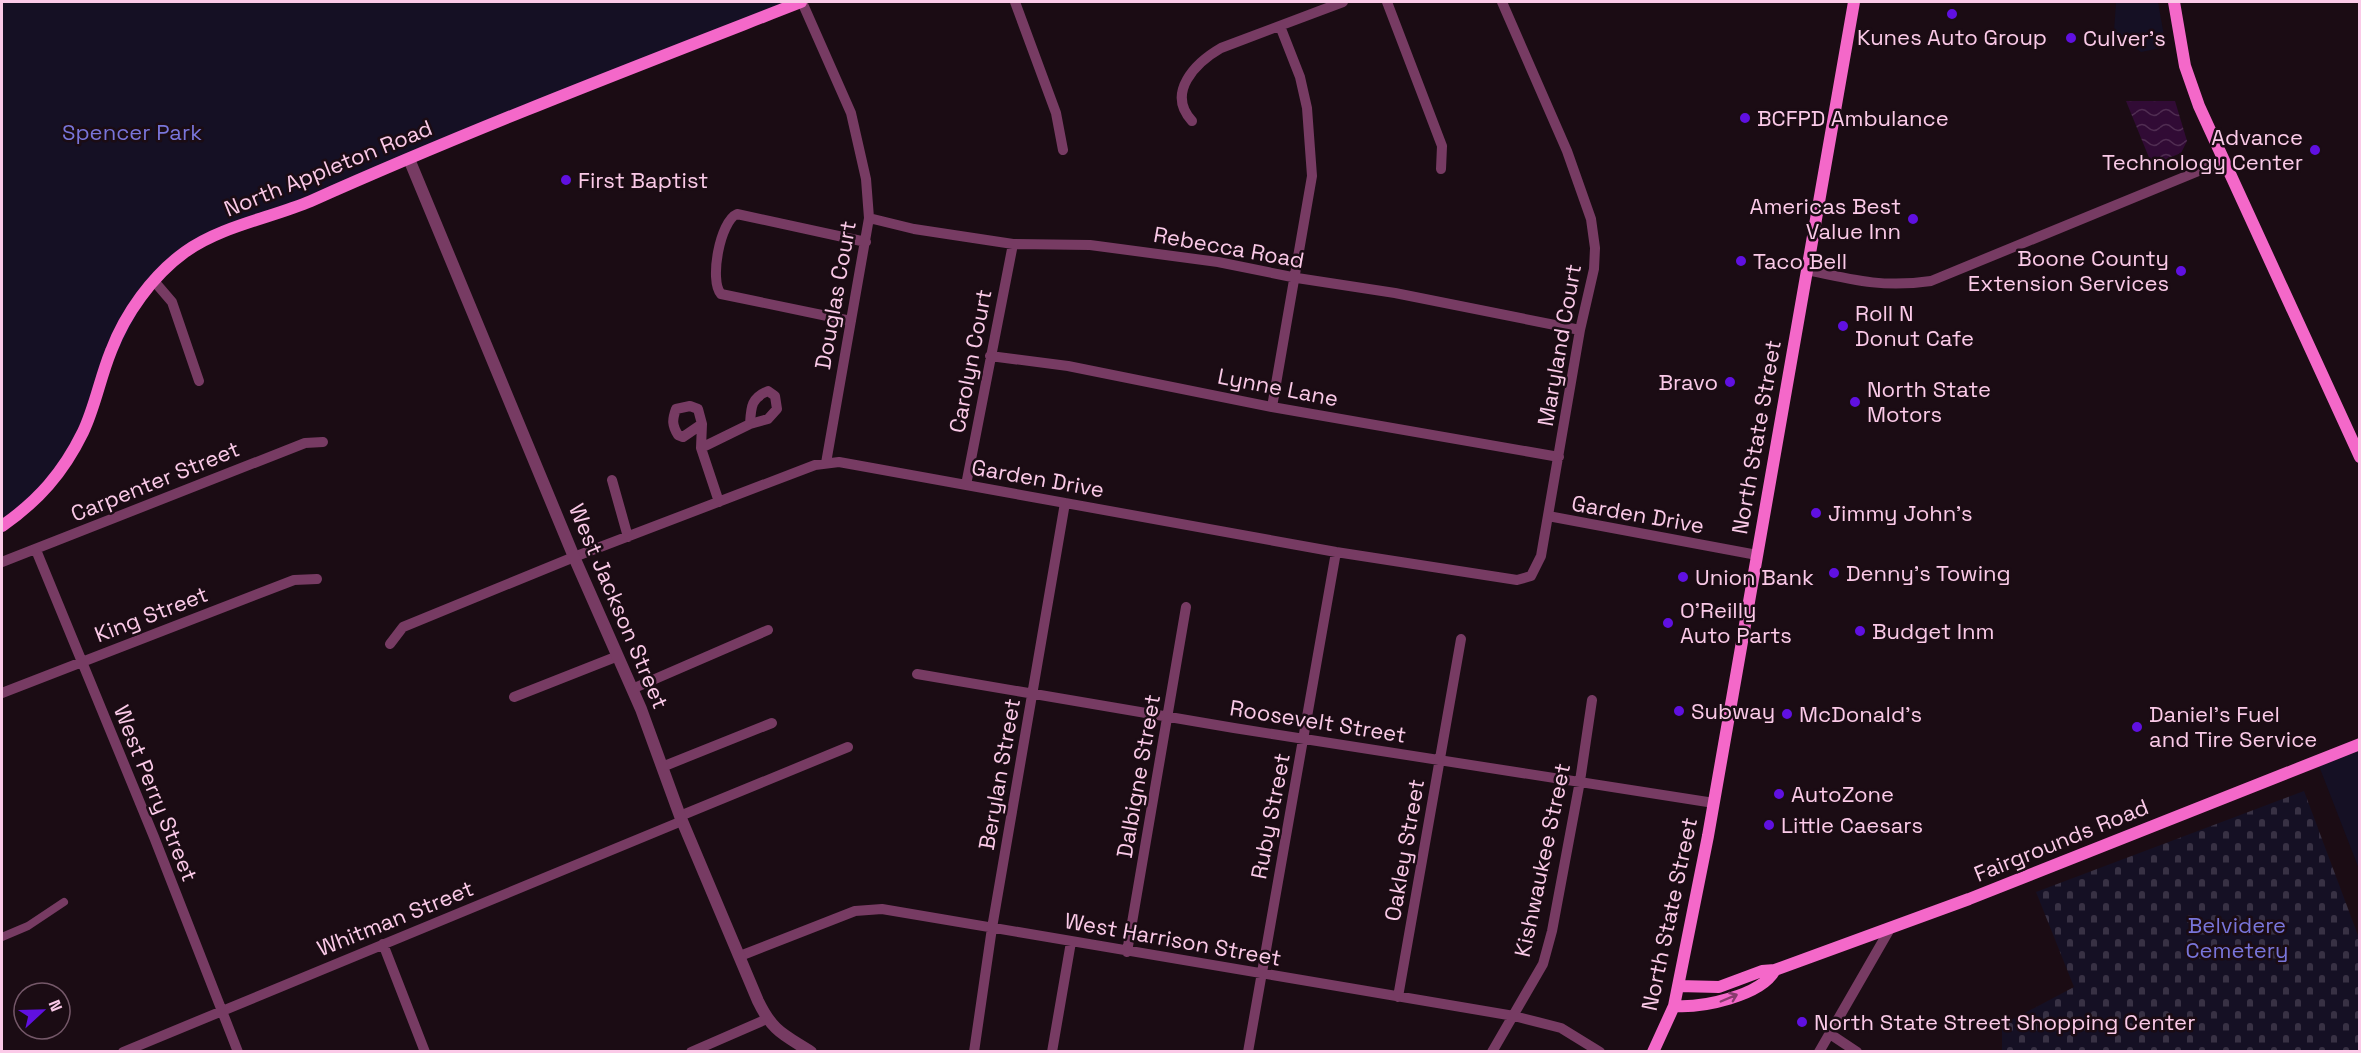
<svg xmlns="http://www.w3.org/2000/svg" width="2361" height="1053" viewBox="0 0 2361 1053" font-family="'Space Grotesk',sans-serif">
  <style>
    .cemetery { fill: url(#cemetery-stones) }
    .park { fill: #151024 }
    .water { fill: url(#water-waves) }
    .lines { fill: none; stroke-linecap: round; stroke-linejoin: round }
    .pedestrian { stroke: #773b63; stroke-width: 8 }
    .minor { stroke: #773b63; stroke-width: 10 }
    .tertiary { stroke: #773b63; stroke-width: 12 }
    .secondary { stroke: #f468c9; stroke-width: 12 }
    .oneway { stroke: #883a6e }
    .poi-dot { fill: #6010e1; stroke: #1b0c14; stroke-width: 2 }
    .labels { text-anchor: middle; stroke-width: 5; stroke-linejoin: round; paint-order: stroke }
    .poi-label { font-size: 22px; fill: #fbcae8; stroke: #1b0c14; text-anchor: start }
    .park-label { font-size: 22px; fill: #7975da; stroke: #1b0c14 }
    .street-label { font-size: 22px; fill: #fbcae8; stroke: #1b0c14 }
  </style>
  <defs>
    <pattern id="cemetery-stones" width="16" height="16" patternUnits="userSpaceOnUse" patternTransform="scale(1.5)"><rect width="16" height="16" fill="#151024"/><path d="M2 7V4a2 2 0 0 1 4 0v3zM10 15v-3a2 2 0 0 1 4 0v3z" fill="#383144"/></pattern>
    <pattern id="water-waves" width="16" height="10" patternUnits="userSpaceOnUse" patternTransform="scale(1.5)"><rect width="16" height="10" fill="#310b35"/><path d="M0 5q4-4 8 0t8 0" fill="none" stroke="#502d52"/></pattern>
  </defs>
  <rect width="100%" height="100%" fill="#1b0c14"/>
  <path class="cemetery" d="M2304 791 2359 938V1051H2002V1025L2074 987 2036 892Z"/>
  <path class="park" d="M2 2H801L214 236 154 281 77 430 58 475 2 526Z
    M2116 2H2158L2166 47 2141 52 2114 32Z
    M2359 751V869L2319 766Z"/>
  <path class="water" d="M2126 101H2175L2187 141 2181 153 2152 165Z"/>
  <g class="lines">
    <path class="pedestrian" d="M2 937 28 926 64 902"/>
    <path class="minor" d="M802 2 851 113 866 179 869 218 826 463
      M1015 2 1056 113 1063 150
      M1387 2 1442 146 1441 169
      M1192 121C1166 93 1195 63 1221 48L1343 2
      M869 218 914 229 1013 244 1090 245 1218 262 1297 278 1395 293 1580 330
      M1807 270C1853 280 1883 288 1931 281L2206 168 2224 164
      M154 281 172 302 199 381
      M851 321 721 294C709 281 720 221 737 214L866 242
      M990 356 1068 366 1272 407 1559 457
      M768 391 775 396 777 409 768 419 750 424C751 407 751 398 768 391Z
      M690 406 698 409 702 424 683 437 678 435C672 425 672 420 676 409Z
      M1272 407 1312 176 1307 108 1300 77 1280 26
      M702 424 701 448 719 502
      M701 448 750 424
      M612 480 628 537
      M966 485 1013 244
      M1548 516 1757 555
      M36 550 154 837 238 1052
      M2 562 305 443 323 442
      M390 644 403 627 574 557 815 465 839 462 1336 552 1517 580 1531 576 1541 556 1580 330 1594 269 1595 248 1591 219 1567 151 1502 2
      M917 674 1234 728 1714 803
      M632 689 768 630
      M2 693 294 580 317 579
      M514 697 618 656
      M662 767 772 723
      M680 816 848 747
      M383 944 425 1052
      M1127 952 1186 607
      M740 956 855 911 882 909 1514 1016 1561 1028 1600 1052
      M1398 997 1461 639
      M1830 1034 1857 1052
      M123 1052 682 821
      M691 1052 767 1019
      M974 1052 992 928 1065 503
      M1052 1052 1071 942
      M1248 1052 1336 552
      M1492 1052 1543 964 1552 931 1580 781 1592 700
      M1819 1052 1891 927"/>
    <path class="tertiary" d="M409 159 574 557 641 709 680 816 758 1001C773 1032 783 1034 811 1052"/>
    <path class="secondary" d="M2174 2 2185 66 2199 106 2360 457
      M2 526C38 501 63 473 83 432 95 407 100 378 111 351 125 314 152 276 185 252 221 226 271 218 311 201 472 129 637 66 801 2
      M1678 986 1719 987 1762 971 1775 970 1969 899 2360 744
      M1674 1006C1702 1008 1761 996 1775 970
      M1653 1052 1674 1006 1708 836 1854 2"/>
  </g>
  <defs><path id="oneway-shaft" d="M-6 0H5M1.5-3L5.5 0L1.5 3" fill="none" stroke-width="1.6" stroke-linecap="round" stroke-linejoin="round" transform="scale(1.5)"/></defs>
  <use class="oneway" href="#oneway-shaft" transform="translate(1729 998) rotate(-23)"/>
  <g class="poi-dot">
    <circle cx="1952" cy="14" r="6"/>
    <circle cx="2071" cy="38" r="6"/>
    <circle cx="1745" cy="118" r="6"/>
    <circle cx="2315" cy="150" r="6"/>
    <circle cx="566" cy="180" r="6"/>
    <circle cx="1913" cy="219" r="6"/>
    <circle cx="1741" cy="261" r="6"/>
    <circle cx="2181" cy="271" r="6"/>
    <circle cx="1843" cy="326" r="6"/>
    <circle cx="1730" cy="382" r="6"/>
    <circle cx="1855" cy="402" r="6"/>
    <circle cx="1816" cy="513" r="6"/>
    <circle cx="1834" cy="573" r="6"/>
    <circle cx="1683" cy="577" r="6"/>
    <circle cx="1668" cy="623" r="6"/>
    <circle cx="1860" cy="631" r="6"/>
    <circle cx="1679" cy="711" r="6"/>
    <circle cx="1787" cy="714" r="6"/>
    <circle cx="2137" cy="727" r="6"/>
    <circle cx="1779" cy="794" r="6"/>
    <circle cx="1769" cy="825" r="6"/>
    <circle cx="1802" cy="1022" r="6"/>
  </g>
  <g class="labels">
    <g class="poi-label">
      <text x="1952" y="45" text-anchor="middle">Kunes Auto Group</text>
      <text x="2083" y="46">Culver's</text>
      <text x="1757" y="126">BCFPD Ambulance</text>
      <text x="2303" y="145" text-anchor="end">Advance<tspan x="2303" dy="25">Technology Center</tspan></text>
      <text x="578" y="188">First Baptist</text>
      <text x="1901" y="214" text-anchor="end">Americas Best<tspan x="1901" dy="25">Value Inn</tspan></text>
      <text x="2169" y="266" text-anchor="end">Boone County<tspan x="2169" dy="25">Extension Services</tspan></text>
      <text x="1753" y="269">Taco Bell</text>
      <text x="1855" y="321">Roll N<tspan x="1855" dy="25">Donut Cafe</tspan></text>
      <text x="1718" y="390" text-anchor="end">Bravo</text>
      <text x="1867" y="397">North State<tspan x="1867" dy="25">Motors</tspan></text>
      <text x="1828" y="521">Jimmy John's</text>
      <text x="1846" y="581">Denny's Towing</text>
      <text x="1695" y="585">Union Bank</text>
      <text x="1680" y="618">O'Reilly<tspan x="1680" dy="25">Auto Parts</tspan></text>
      <text x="1872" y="639">Budget Inm</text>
      <text x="1691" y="719">Subway</text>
      <text x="1799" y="722">McDonald's</text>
      <text x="2149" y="722">Daniel's Fuel<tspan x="2149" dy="25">and Tire Service</tspan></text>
      <text x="1791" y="802">AutoZone</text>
      <text x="1781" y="833">Little Caesars</text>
      <text x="1814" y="1030">North State Street Shopping Center</text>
    </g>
    <g class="park-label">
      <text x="132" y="140">Spencer Park</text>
      <text x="2237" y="933">Belvidere<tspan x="2237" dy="25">Cemetery</tspan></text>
    </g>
    <g class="street-label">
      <text transform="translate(328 168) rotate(-22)" y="8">North Appleton Road</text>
      <text transform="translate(1229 247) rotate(10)" y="8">Rebecca Road</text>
      <text transform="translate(835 295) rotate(-80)" y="8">Douglas Court</text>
      <text transform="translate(1559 345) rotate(-80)" y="8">Maryland Court</text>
      <text transform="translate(970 361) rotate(-79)" y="8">Carolyn Court</text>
      <text transform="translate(1278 387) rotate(11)" y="8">Lynne Lane</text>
      <text transform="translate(1756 437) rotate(-80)" y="8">North State Street</text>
      <text transform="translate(1038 478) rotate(10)" y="8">Garden Drive</text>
      <text transform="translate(155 481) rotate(-22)" y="8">Carpenter Street</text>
      <text transform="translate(1638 514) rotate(10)" y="8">Garden Drive</text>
      <text transform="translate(619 606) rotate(67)" y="8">West Jackson Street</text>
      <text transform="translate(151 614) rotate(-21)" y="8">King Street</text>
      <text transform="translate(1318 721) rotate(9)" y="8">Roosevelt Street</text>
      <text transform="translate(999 774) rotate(-80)" y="8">Berylan Street</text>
      <text transform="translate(1138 776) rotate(-80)" y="8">Dalbigne Street</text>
      <text transform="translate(156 793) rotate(68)" y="8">West Perry Street</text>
      <text transform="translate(1270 816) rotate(-79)" y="8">Ruby Street</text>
      <text transform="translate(2061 840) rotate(-22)" y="8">Fairgrounds Road</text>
      <text transform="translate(1404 850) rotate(-80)" y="8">Oakley Street</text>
      <text transform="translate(1542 860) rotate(-78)" y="8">Kishwaukee Street</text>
      <text transform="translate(1669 914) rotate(-78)" y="8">North State Street</text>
      <text transform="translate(395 918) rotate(-22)" y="8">Whitman Street</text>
      <text transform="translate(1173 939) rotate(10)" y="8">West Harrison Street</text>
    </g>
  </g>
  <rect width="2361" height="1053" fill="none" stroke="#fbcae8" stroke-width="6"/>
  <g transform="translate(42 1011) rotate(68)"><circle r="28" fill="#1b0c14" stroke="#755869" stroke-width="1.5"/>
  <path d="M0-4.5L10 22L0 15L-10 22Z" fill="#6010e1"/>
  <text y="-9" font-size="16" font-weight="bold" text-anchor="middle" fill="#fbcae8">N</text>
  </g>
</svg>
